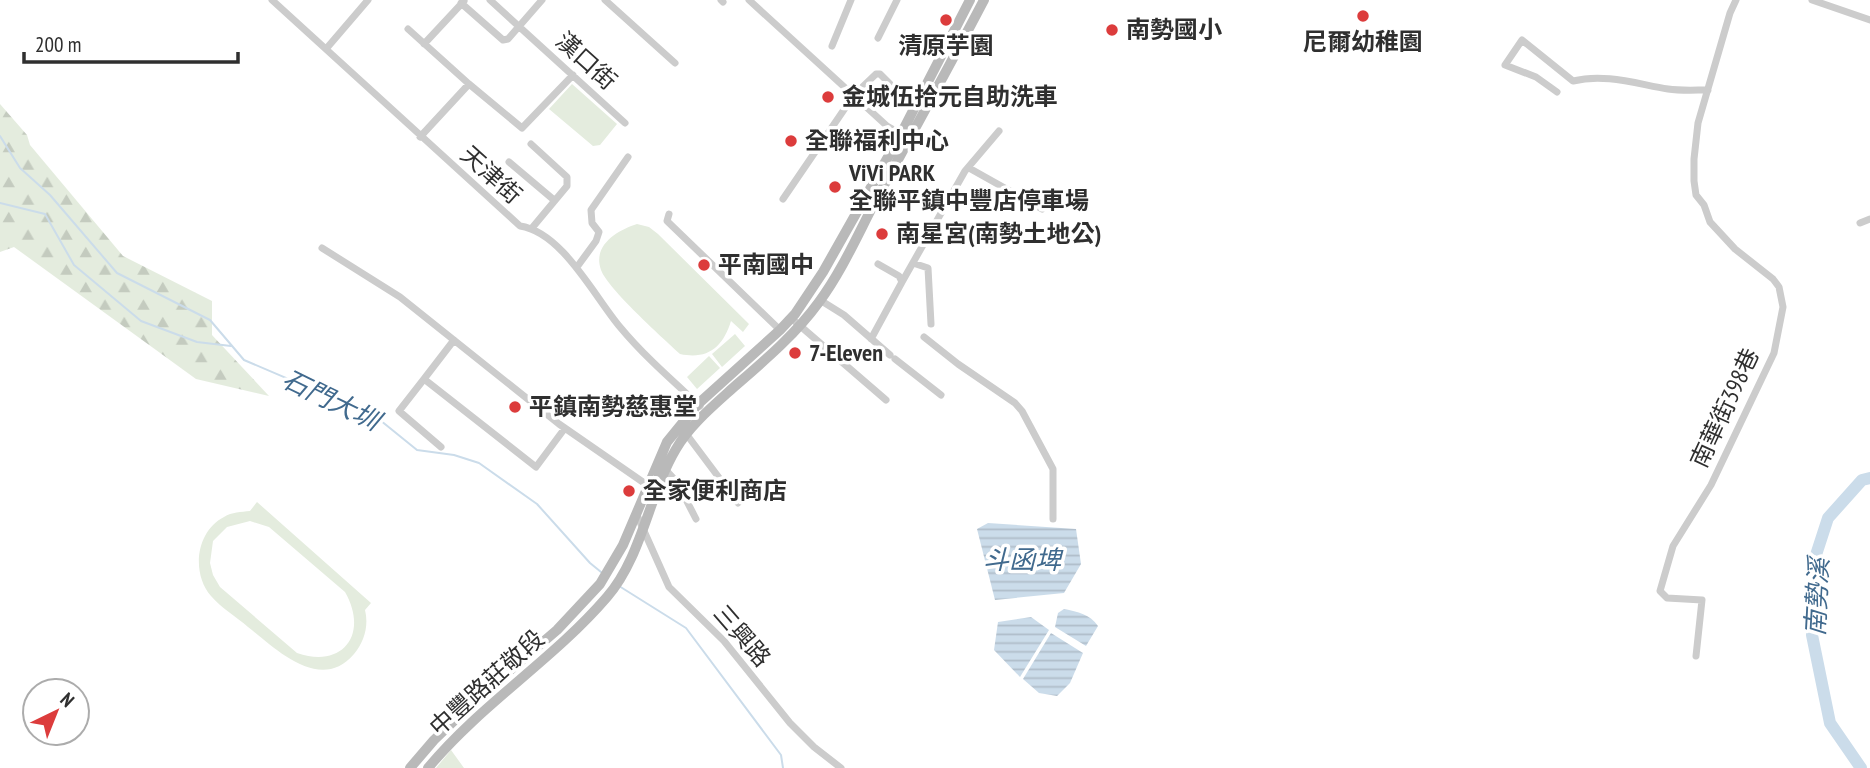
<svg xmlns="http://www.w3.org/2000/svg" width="1870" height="768" viewBox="0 0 1870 768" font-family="'PT Sans Narrow','Noto Sans TC',sans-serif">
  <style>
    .green { fill: #e4ecde; fill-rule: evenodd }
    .forest { fill: url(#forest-firs) }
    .water { fill: url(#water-rules) }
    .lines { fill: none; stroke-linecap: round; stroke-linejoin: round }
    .stream { stroke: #cbdcea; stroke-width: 2 }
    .river { stroke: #cbdcea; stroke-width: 12 }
    .street { stroke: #ccc; stroke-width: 7 }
    .secondary { stroke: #b9b9b9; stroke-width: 10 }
    .poi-dot { fill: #dc3c3c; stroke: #fff; stroke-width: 2.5 }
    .labels { text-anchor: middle; stroke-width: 7; stroke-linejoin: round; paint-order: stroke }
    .poi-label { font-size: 24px; font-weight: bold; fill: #2f2f2f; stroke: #fff; text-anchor: start }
    .street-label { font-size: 24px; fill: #2f2f2f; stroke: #fff }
    .water-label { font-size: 26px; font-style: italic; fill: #416a8e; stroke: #fff }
  </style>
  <defs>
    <pattern id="forest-firs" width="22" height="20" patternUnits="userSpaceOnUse" patternTransform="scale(1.75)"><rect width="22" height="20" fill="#e4ecde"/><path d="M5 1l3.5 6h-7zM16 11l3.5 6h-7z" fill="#c4cbbf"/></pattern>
    <pattern id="water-rules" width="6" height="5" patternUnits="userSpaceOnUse" patternTransform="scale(1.75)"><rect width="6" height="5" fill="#cbdcea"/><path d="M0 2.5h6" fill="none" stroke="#afbdc9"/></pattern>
  </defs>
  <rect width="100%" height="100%" fill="#fff"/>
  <path class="green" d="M572 84 617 124 600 145 593 146 549 109Z
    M637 224 649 227 658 234 749 324 743 332 731 321C723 347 708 360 680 354 662 337 608 289 601 270 592 245 618 230 637 224Z
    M735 334 745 346 722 367 712 354Z
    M709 356 720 368 697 389 687 377Z
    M257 502 371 603 365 610C369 626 364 642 354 654 320 694 275 648 248 627 237 617 221 608 211 596 191 573 196 531 224 517 232 512 241 512 250 511ZM250 521 269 527 345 592C369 634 343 669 297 653L220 587 213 575 210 563 213 541 227 527Z
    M451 750 464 768H436Z"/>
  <path class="forest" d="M0 104 27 135 30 145 123 256 212 301V335L269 396 196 379 14 247 0 252Z"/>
  <path class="water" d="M988 523 1076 529 1081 564 1064 593 995 600 977 529Z
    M1064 609C1078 612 1090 614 1098 626L1086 646 1055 627 1058 613Z
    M1031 617 1049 630 1020 677 994 650 998 622Z
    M1051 633 1083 653 1070 683 1057 696 1039 693 1023 679Z"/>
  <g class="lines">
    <path class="stream" d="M0 136 20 168 50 195 117 273 210 320 244 360 375 416 417 450 454 455 479 463 537 504 590 563 601 572
      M0 203 45 214 74 265 141 321 197 342 231 346
      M619 586 686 628 781 755 783 768"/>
    <path class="river" d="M1861 768 1830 723 1812 635 1815 558 1828 518 1862 480 1870 478"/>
    <path class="street" d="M272 0 520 226C562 232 594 296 620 327 644 356 673 381 700 406
      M490 0 625 123
      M605 0 675 63
      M721 0 723 2
      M749 0 887 126 901 134
      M1812 0 1870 20
      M461 3 503 40 508 39 542 0
      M408 29 469 84 522 128 573 75
      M878 38 897 0
      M424 44 464 1
      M832 46 851 0
      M326 49 368 0
      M1557 92 1536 77 1505 65 1522 40 1573 81C1605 73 1637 84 1668 89 1681 91 1695 90 1708 90
      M420 137 469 84
      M531 144 567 177V186L532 228
      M509 162 554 200
      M969 168 1042 209
      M783 199 854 95 876 74H880L897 91
      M669 214 667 221 780 330
      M1860 223 1870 219
      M322 248 400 297 559 424 650 487
      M913 263 928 268 931 324
      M577 267 596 241 599 232 592 223 591 210 628 157
      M902 282 965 171 999 131
      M820 300 844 315 890 355
      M791 318 886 400
      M924 337 958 364 1015 403 1022 411 1053 469V519
      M871 339 902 282 899 276 878 264
      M454 340 424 379 536 467 565 428
      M895 359 941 395
      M424 379 399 411 441 447
      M687 435 738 503
      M665 469 677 482 696 519
      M636 513 669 587 724 641 790 723 814 747 841 768
      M1696 656 1702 600 1667 598 1660 591 1673 546 1711 485 1774 353 1783 307 1779 287 1773 279 1735 249 1710 222 1704 205 1696 195 1694 181V159L1698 123 1730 13 1736 0"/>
    <path class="secondary" d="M410 768 434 740 480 696 557 630 600 584 623 545 667 442 698 404 780 330 795 314 823 272 901 134 970 0
      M428 768C481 704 553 660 607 597 642 557 649 494 676 449 690 425 713 406 734 387 764 361 795 335 819 302 842 271 858 234 876 200 912 134 949 67 984 0"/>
  </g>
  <g class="poi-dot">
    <circle cx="1363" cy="16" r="7"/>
    <circle cx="946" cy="20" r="7"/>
    <circle cx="1112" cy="30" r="7"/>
    <circle cx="828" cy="97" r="7"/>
    <circle cx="791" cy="141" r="7"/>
    <circle cx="835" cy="187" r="7"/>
    <circle cx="882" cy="234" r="7"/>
    <circle cx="704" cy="265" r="7"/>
    <circle cx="795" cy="353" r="7"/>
    <circle cx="515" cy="407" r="7"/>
    <circle cx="629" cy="491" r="7"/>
  </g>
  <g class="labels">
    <g class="poi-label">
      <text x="1126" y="38">南勢國小</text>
      <text x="1363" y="50" text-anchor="middle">尼爾幼稚園</text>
      <text x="946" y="54" text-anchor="middle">清原芋園</text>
      <text x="842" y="105">金城伍拾元自助洗車</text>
      <text x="805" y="149">全聯福利中心</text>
      <text x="849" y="181">ViVi PARK<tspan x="849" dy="28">全聯平鎮中豐店停車場</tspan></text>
      <text x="896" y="242">南星宮(南勢土地公)</text>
      <text x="718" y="273">平南國中</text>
      <text x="809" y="361">7-Eleven</text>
      <text x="529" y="415">平鎮南勢慈惠堂</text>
      <text x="643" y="499">全家便利商店</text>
    </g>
    <g class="street-label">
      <text transform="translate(586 61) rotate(42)" y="8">漢口街</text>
      <text transform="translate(491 175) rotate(42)" y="8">天津街</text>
      <text transform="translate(1725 408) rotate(-65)" y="8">南華街398巷</text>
      <text transform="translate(742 636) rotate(49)" y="8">三興路</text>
      <text transform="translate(487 683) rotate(-42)" y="8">中豐路莊敬段</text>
    </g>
    <g class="water-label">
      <text transform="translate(331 400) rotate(26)" y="9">石門大圳</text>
      <text x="1022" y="569">斗函埤</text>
      <text transform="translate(1817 597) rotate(-87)" y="9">南勢溪</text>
    </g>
  </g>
  <g transform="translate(56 712) rotate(43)"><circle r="33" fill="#ffffff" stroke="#acacac" stroke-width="2"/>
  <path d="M0-5L12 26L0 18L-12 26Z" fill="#dc3c3c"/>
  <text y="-10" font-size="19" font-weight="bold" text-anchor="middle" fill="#2f2f2f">N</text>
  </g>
  <path d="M24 52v10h214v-10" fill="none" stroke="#2f2f2f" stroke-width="3.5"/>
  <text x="35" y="52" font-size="21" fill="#2f2f2f" stroke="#ffffff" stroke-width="5" paint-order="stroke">200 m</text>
</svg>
